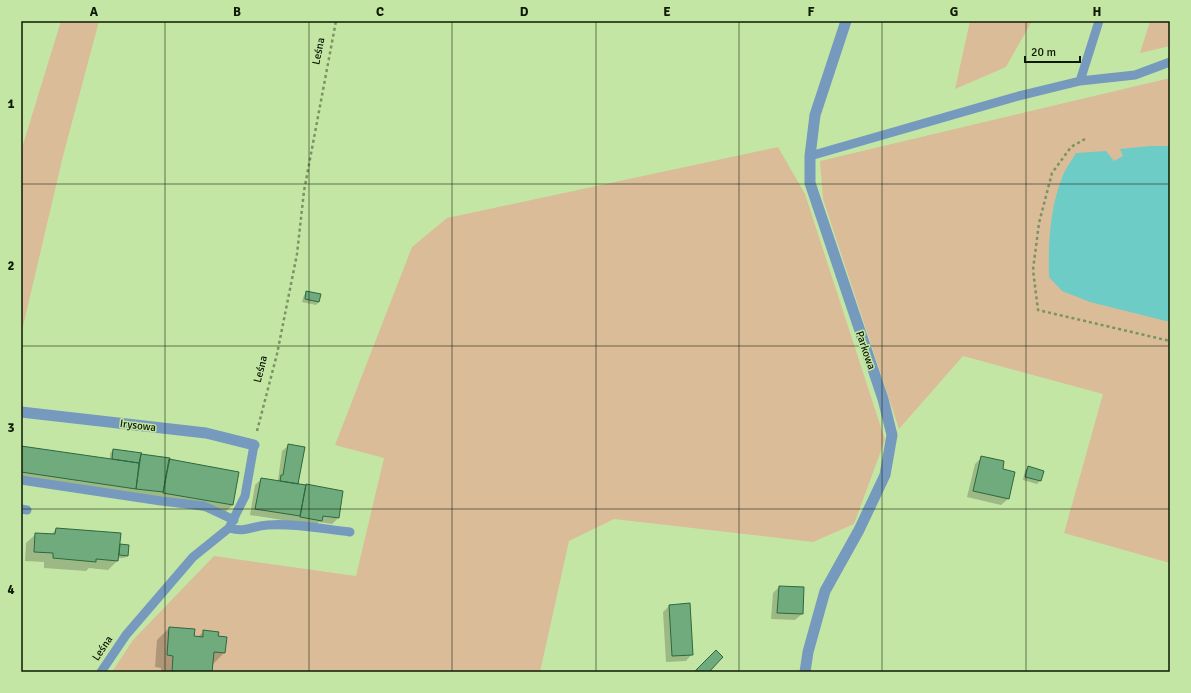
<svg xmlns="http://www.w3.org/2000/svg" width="1191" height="693" viewBox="0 0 1191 693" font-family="Signika,sans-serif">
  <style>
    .green { fill: #dabc98 }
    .water { fill: #6dccc6 }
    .shadow { fill: #0003 }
    .building { fill: #70ab7d; stroke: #2d683e }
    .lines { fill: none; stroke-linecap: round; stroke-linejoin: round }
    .path { stroke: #7a9363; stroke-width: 2.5; stroke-dasharray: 3 3; stroke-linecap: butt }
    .service { stroke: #7699be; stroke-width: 9 }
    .minor { stroke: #7699be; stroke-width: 11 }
    .grid { fill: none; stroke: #0e1a03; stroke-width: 1; stroke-opacity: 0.55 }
    .labels { text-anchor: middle; stroke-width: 3; stroke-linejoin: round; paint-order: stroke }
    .street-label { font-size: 11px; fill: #0e1a03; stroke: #c4e6a5 }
    .neatline { fill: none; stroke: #0e1a03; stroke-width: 1.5 }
    .grid-label { font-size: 13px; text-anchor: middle; font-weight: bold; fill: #0e1a03 }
  </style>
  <rect width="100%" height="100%" fill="#c4e6a5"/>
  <path class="green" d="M61 21H99L63 156 21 335V151Z
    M970 21H1032L1006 67 955 89Z
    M1150 21H1170V46L1140 53Z
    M1170 78V563L1064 533 1103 394 963 356 899 429 823 199 820 161Z
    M778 147 805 194 885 440 854 524 813 542 614 519 569 541 540 672H112L133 640 214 556 356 576 384 458 335 445 412 247 447 218Z"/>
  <path class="water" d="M1150 146H1170V322L1090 302 1062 291 1049 277C1048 243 1050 207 1063 175 1066 168 1072 160 1076 153L1106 151 1114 161 1123 156 1120 149Z"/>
  <path class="shadow" d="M307 292 319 302 316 305 302 302 304 295Z
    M289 445 297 485 338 518 332 524 319 522 314 527 295 522 250 515 255 485 261 479 276 481 278 480 282 451Z
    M21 447 110 460V453L113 450 139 457 141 455 233 505 223 514 21 483Z
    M982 457 1001 470 1014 473 1008 499 1001 505 967 497 975 464Z
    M1028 468 1040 481 1037 484 1023 480 1025 470Z
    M56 529 119 545 128 546 127 556 124 558H118V560L108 570 89 568 86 571 44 568V562L25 561 26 543 36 534 51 535Z
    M779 587 802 614 795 620 771 619 773 593Z
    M689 605 692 654 686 661 666 662 663 612 669 606Z
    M169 628 193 637H198L204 631 217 637 224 653 212 665 211 672H161V668L155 667 157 640Z"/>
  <path class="building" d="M306 291 321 294 319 302 305 299Z
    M288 444 305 447 298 484 280 481 281 475H283Z
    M21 446 139 463 136 489 21 472Z
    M113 449 142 453 141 454 139 463 112 459Z
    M141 454 170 458 163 492 136 489Z
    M981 456 1004 461 1003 469 1015 472 1009 499 973 491Z
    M169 459 239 472 233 505 163 493Z
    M1028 466 1044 471 1041 481 1025 477Z
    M261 478 306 485 300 516 255 509Z
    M306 484 343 491 339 518 323 516 322 521 300 517Z
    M56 528 121 533 118 561 96 559V562L53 558V553L34 552 35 533 55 534Z
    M120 544 129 545 128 556 119 555Z
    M779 586 804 587 803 614 777 613Z
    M690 603 693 655 672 656 669 605Z
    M169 627 195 629 194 636 203 637V630L219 632 218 636 227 637 225 653 214 652 212 672H172L173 656 167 655Z
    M716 650 723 657 709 672H694Z"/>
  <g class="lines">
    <path class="path" d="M1085 139 1071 147 1052 173 1039 223 1033 270 1038 310 1170 341
      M257 431 277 354 297 254 304 191 336 21"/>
    <path class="service" d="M1080 81 1135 75 1170 62
      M810 156 1015 97 1080 81 1099 21
      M21 480 161 501 204 506 234 520
      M21 509 27 510
      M229 528C247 533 251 526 268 525 295 523 323 529 350 532
      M101 672 126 635 193 557 229 528 245 496 254 445"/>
    <path class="minor" d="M21 412 206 433 254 445
      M805 672 808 652 825 591 859 530 885 475 892 435 883 399 810 183V156L815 115 846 21"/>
  </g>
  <path class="grid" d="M165 21V672M309 21V672M452 21V672M596 21V672M739 21V672M882 21V672M1026 21V672M21 184H1170M21 346H1170M21 509H1170"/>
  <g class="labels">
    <g class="street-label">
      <text transform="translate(318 51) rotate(-79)" y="4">Leśna</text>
      <text transform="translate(866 350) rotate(71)" y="4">Parkowa</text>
      <text transform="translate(260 369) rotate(-76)" y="4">Leśna</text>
      <text transform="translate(138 425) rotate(7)" y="4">Irysowa</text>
      <text transform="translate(102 648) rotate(-56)" y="4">Leśna</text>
    </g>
  </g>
  <rect width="1191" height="693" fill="none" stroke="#c4e6a5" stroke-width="44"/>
  <path d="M1025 56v6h55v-6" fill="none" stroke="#0e1a03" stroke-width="2"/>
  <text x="1031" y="56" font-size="12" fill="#0e1a03" stroke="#c4e6a5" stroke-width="3" paint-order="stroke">20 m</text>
  <rect x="22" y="22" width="1147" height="649" class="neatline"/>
  <g class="grid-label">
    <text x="94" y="16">A</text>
    <text x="237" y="16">B</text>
    <text x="380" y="16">C</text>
    <text x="524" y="16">D</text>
    <text x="667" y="16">E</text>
    <text x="811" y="16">F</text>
    <text x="954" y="16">G</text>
    <text x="1097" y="16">H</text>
    <text x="11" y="108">1</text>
    <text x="11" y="270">2</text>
    <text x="11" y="432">3</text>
    <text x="11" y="594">4</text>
  </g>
</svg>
